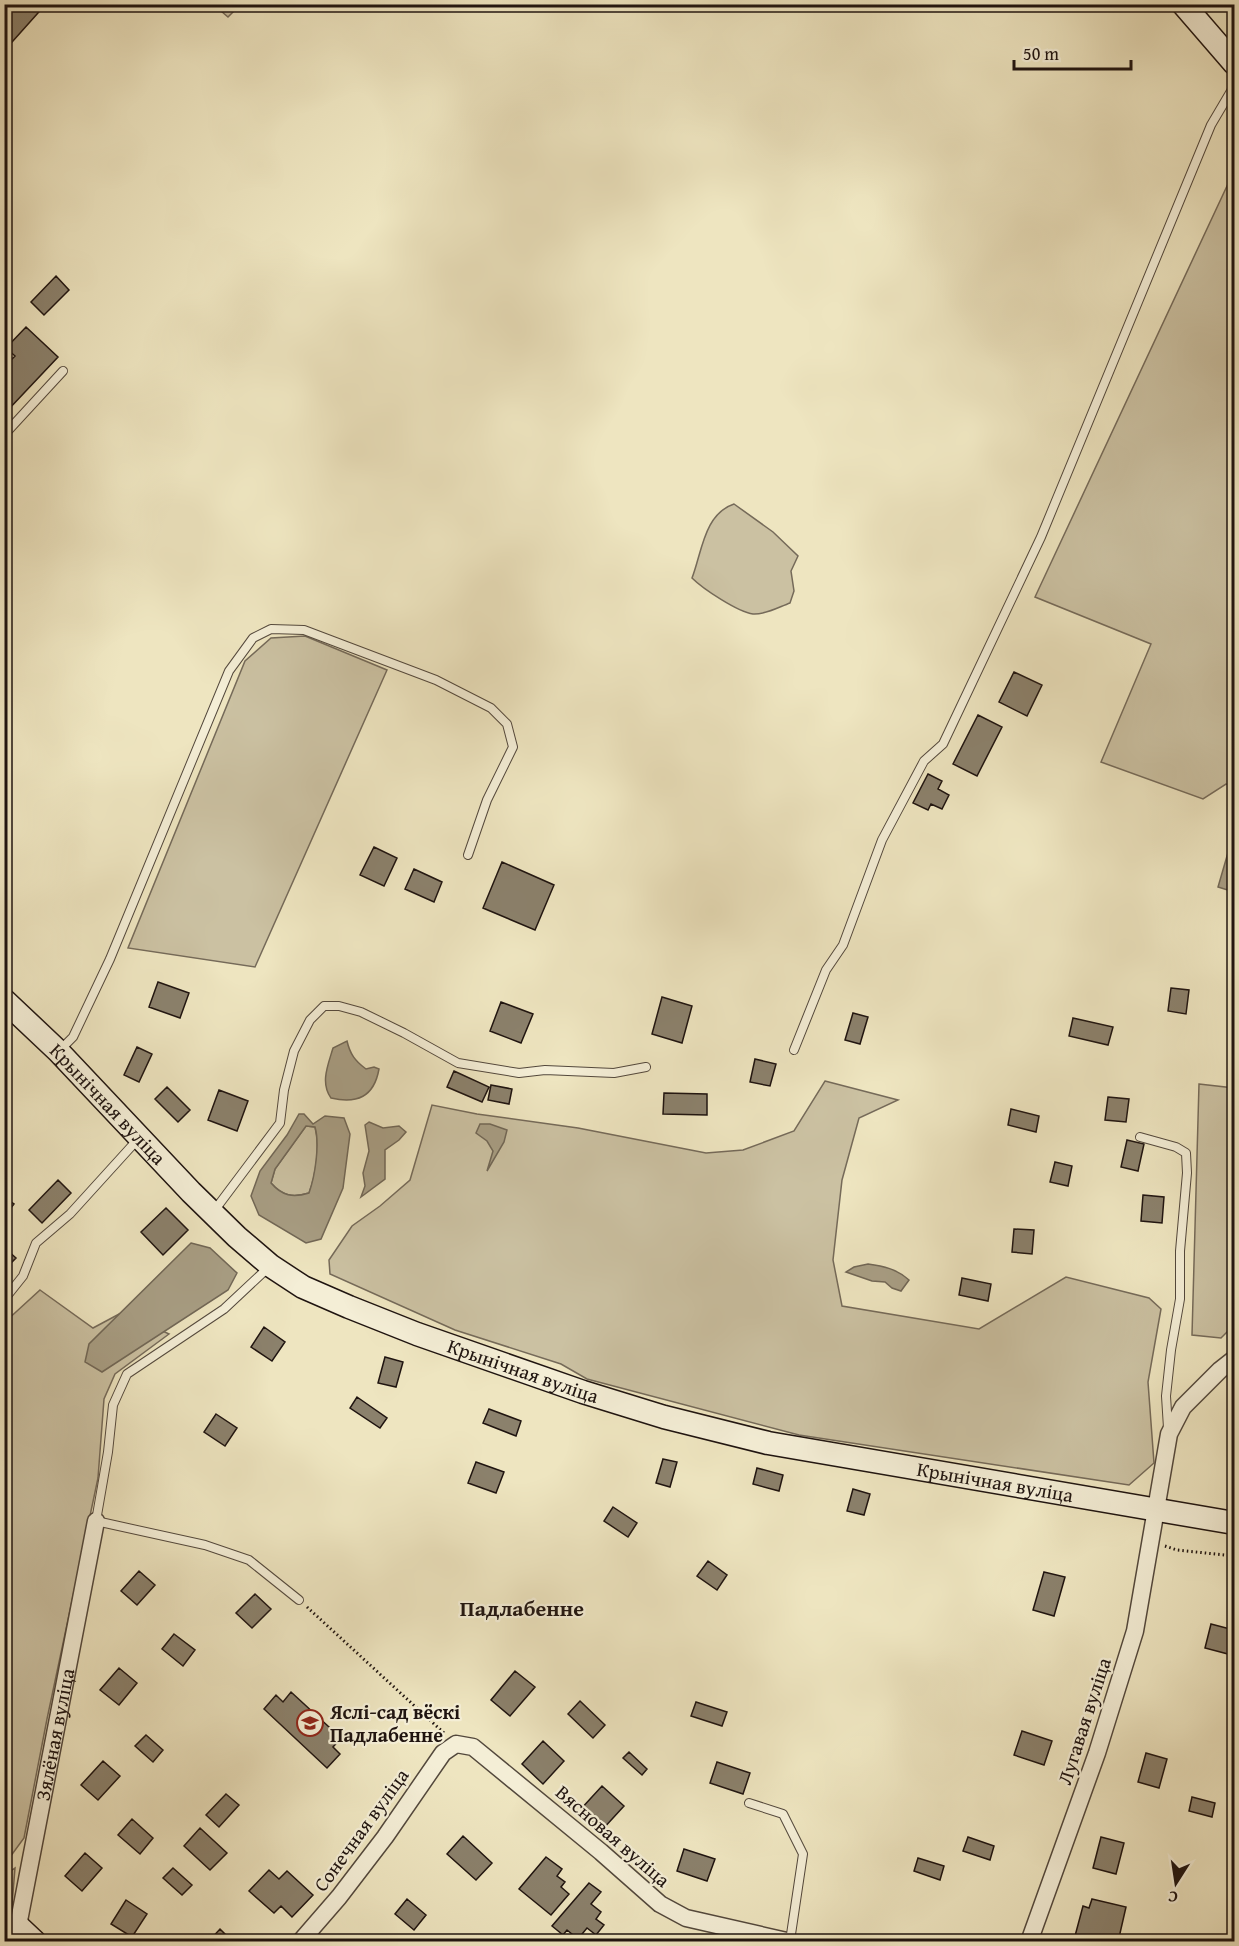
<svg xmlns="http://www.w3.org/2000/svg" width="1239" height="1946" viewBox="0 0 1239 1946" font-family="'Gentium Book Plus',serif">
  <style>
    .green { fill: #cbc1a2; stroke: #756a59; stroke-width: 1.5 }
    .water { fill: #a89e84; stroke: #716756; stroke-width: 1.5; fill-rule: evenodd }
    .building { fill: #8b816c; stroke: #1f1410; stroke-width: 1.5 }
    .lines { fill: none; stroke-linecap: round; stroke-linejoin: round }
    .lane-casing { stroke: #53483c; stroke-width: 10 }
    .street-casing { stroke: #53483c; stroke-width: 19 }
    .secondary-casing { stroke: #1f1410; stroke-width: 25 }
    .path { stroke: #1f1410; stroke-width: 3; stroke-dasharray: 1.5 3; stroke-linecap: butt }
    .lane { stroke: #f4eed6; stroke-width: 8 }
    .street { stroke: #f4eed6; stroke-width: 16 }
    .secondary { stroke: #f4eed6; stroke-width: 22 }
    .labels { text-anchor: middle; stroke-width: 4.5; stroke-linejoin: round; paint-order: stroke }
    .street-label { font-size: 20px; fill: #1f1410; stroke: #f4eed6 }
    .poi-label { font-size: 20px; font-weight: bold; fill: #1f1410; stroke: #f4eed6; text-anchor: start }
    .quarter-label { font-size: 22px; font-weight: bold; fill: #1f1410; stroke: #f4eed6 }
  </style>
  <rect width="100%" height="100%" fill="#eee5c0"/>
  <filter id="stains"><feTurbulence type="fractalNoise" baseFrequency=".00333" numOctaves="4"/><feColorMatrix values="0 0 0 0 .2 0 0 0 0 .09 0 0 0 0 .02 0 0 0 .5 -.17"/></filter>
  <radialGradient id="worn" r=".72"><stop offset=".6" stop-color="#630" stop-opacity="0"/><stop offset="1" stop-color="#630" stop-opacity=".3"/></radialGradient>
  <path class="green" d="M214 5H240L228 17Z
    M1234 171V785L1226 784 1203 799 1101 762 1151 644 1035 597Z
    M734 504 773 532 798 556 791 571 794 591 790 603C779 607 765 615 753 614 738 612 703 589 692 578 702 552 704 514 734 504Z
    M305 636 387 670 255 967 128 948 245 661 271 638Z
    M825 1081 898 1100 859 1118 842 1180 833 1260 842 1306 979 1329 1066 1277 1149 1298 1161 1309 1148 1382 1154 1463 1129 1485 799 1435 587 1379 561 1364 455 1330 330 1274 329 1260 352 1226 380 1206 410 1180 432 1105 477 1114 578 1128 706 1153 743 1150 794 1131Z
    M1199 1084 1234 1088V1325L1221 1338 1192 1335Z
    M306 1126 315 1127C320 1146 316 1175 309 1193 293 1198 283 1196 271 1183L275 1169Z
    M40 1290 93 1328 136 1305 156 1328 169 1334 115 1374 104 1399 98 1478 47 1719 24 1838 5 1864V1322Z
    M15 1868 10 1930 5 1940V1875Z"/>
  <path class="water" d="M1234 832V892L1218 887Z
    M347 1041C350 1054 355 1061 366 1069L374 1067 379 1069C374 1097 357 1104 331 1098 320 1083 328 1065 333 1048Z
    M299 1114H304L313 1124 325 1116 344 1118 350 1134 343 1188 321 1239 306 1243 259 1215 251 1196 260 1171 287 1135ZM306 1126 315 1127C320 1144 315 1176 309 1193 293 1198 282 1196 271 1183L275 1169Z
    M369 1122 383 1128 399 1126 406 1132 399 1140 385 1150V1179L361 1197 365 1186 363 1173 369 1151 365 1125Z
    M480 1124H490L507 1130 504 1142 487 1171 493 1151 487 1141 476 1133Z
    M191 1243 210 1248 237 1273 228 1290 102 1372 85 1362 89 1344Z
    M868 1264C883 1266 897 1269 909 1280L901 1291 892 1288 885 1282 872 1281 846 1272 854 1267Z"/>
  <path class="building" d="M4 4H46L4 51Z
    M56 276 69 290 44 315 31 302Z
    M26 327 58 357 7 411 4 409V367L15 356 6 348Z
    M1014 672 1042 685 1027 716 999 702Z
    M978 715 1002 727 977 776 953 764Z
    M928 774 942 781 938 789 949 795 942 809 931 804 928 810 913 803Z
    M374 847 397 858 384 886 360 875Z
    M502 862 554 885 535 930 483 908Z
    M414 869 442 882 434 902 405 889Z
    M158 982 189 993 180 1018 149 1007Z
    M1171 988 1189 990 1186 1014 1168 1011Z
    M662 997 692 1006 682 1043 652 1034Z
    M501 1002 533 1014 521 1043 490 1031Z
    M853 1013 868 1017 860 1044 845 1040Z
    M1073 1018 1113 1027 1108 1045 1069 1036Z
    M137 1047 152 1054 139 1082 124 1075Z
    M755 1059 776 1064 770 1086 750 1082Z
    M454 1071 489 1087 482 1102 447 1087Z
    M491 1085 512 1089 509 1104 488 1100Z
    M167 1087 190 1110 178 1122 155 1099Z
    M219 1090 248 1101 237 1131 208 1120Z
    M664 1093 707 1094V1115L663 1114Z
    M1108 1097 1129 1099 1126 1122 1105 1120Z
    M1011 1109 1039 1116 1036 1132 1008 1125Z
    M1127 1140 1144 1144 1138 1171 1121 1167Z
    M1055 1162 1072 1166 1068 1186 1050 1182Z
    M58 1180 71 1193 42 1223 29 1210Z
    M1143 1195 1164 1197 1162 1223 1141 1221Z
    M4 1197 14 1204 4 1217Z
    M166 1208 188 1230 163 1255 141 1232Z
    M1014 1229 1034 1230 1032 1254 1012 1252Z
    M7 1250 16 1258 6 1268 4 1267V1253Z
    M962 1278 991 1284 988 1301 959 1295Z
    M264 1327 285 1342 272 1361 251 1347Z
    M385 1357 403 1362 396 1387 378 1383Z
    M357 1397 387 1418 380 1428 350 1408Z
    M489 1409 521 1421 516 1436 483 1423Z
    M216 1414 237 1428 225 1446 204 1432Z
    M663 1459 677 1462 670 1487 656 1483Z
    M476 1462 504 1472 496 1493 468 1483Z
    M757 1468 783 1475 779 1491 753 1484Z
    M853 1489 870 1494 864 1515 847 1511Z
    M613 1507 637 1523 628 1537 604 1521Z
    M708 1561 727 1575 717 1590 697 1576Z
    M139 1571 155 1585 137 1605 121 1591Z
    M1044 1572 1065 1577 1054 1616 1033 1610Z
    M255 1594 271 1609 252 1628 236 1613Z
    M1211 1624 1234 1630 1228 1654 1205 1648Z
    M174 1634 195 1650 183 1666 162 1649Z
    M119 1668 137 1683 119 1705 100 1690Z
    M515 1671 535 1687 510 1716 491 1700Z
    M291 1692 341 1738 333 1747 340 1754 327 1768 264 1709 276 1695 283 1702Z
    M580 1701 605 1725 593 1738 568 1714Z
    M696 1702 727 1712 722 1726 691 1716Z
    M1022 1731 1052 1741 1044 1765 1014 1755Z
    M146 1735 163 1750 153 1762 135 1746Z
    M543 1741 564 1761 543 1784 522 1764Z
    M629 1752 647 1769 642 1775 623 1758Z
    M1146 1753 1167 1759 1159 1788 1138 1782Z
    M103 1761 120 1776 98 1800 81 1785Z
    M717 1762 750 1773 743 1794 710 1783Z
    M602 1786 624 1806 602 1830 580 1810Z
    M226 1794 239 1805 219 1827 206 1815Z
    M1192 1797 1215 1803 1212 1817 1189 1811Z
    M132 1819 153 1838 140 1854 118 1835Z
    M200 1828 227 1853 210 1870 184 1846Z
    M463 1836 492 1863 476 1880 447 1854Z
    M968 1837 994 1846 990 1860 963 1851Z
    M1101 1837 1124 1843 1116 1874 1093 1868Z
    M684 1849 715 1859 707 1881 677 1871Z
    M85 1853 102 1868 82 1891 65 1876Z
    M546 1857 562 1869 557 1876 565 1882 561 1887 569 1894 551 1915 519 1889Z
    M918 1858 944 1866 940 1880 914 1871Z
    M173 1868 192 1885 182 1895 163 1878Z
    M269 1870 279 1879 287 1871 313 1895 292 1917 281 1906 274 1913 249 1891Z
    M589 1883 601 1892 591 1904 601 1912 596 1919 604 1925 596 1935 587 1928 578 1939 567 1930 563 1935 552 1926Z
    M407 1899 426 1915 414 1930 395 1914Z
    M1092 1899 1126 1907 1118 1942H1096L1075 1936 1083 1906 1089 1908Z
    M126 1900 147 1914 132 1937 111 1924Z
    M220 1929 233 1942H208Z"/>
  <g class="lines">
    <defs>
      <path id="lane" d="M4 435 63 371
        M794 1050 826 970 843 945 882 840 924 761 943 744 1041 537 1211 125 1234 86
        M59 1051 73 1037 110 959 229 671 253 638 271 629 304 630 436 680 491 708 507 724 513 747 487 800 468 855
        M1140 1137 1176 1147 1186 1153 1187 1173 1180 1251V1299L1171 1350 1166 1396 1168 1428
        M214 1211 280 1123 284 1090 294 1051 310 1020 324 1006H339L361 1012 404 1033 458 1063 519 1073 545 1070 614 1073 646 1067
        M270 1266 224 1309 127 1374 113 1405 108 1452 96 1521 205 1545 249 1560 299 1600
        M7 1296 23 1276 36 1243 70 1214 139 1138
        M749 1803 783 1814 803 1854 790 1941"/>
      <g id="street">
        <path id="s1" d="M18 1926 96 1521"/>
        <path d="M300 1942 339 1897 385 1837 443 1753 456 1744 473 1747 601 1852 660 1904 686 1918 791 1942"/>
        <path d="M1029 1942 1097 1753 1135 1631 1169 1434 1183 1407 1220 1370 1234 1359"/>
      </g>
      <g id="secondary">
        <path d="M1183 4 1234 63"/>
        <path id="s2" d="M4 1000 58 1051 191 1192 237 1237 271 1266 303 1287 349 1307 417 1334 583 1392 664 1417 768 1443 1234 1523"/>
        <path d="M13 1942 18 1926 35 1942"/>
      </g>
    </defs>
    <use href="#lane" class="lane-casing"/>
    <use href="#street" class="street-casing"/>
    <use href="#secondary" class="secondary-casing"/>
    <path class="path" d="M1165 1546 1177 1550 1234 1556
      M307 1607 444 1733"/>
    <use href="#lane" class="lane"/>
    <use href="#street" class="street"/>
    <use href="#secondary" class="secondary"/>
  </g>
  <defs>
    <symbol id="school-ring" viewBox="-11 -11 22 22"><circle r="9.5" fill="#f4eed6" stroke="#8f2418" stroke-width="1.5"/><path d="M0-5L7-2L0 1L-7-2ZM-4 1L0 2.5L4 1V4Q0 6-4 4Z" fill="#8f2418"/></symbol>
  </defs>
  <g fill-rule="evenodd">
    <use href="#school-ring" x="295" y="1708" width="30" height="30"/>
  </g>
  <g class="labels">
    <g class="street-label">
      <text dy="7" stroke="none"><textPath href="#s2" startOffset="147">Крынічная вуліца</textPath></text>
      <text dy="7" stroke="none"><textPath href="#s2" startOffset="651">Крынічная вуліца</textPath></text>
      <text dy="7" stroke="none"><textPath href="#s2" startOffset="1137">Крынічная вуліца</textPath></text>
      <text transform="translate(1084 1721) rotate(-72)" y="7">Лугавая вуліца</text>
      <text dy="7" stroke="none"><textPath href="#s1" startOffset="195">Зялёная вуліца</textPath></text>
      <text transform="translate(361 1830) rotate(-54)" y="7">Сонечная вуліца</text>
      <text transform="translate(613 1836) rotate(41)" y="7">Вясновая вуліца</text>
    </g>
    <g class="poi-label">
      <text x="330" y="1719">Яслі-сад вёскі<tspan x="330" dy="23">Падлабенне</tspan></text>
    </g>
    <g class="quarter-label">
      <text x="522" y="1616">Падлабенне</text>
    </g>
  </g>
  <rect width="1239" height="1946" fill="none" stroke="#eee5c0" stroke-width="24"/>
  <rect x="6" y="6" width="1227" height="1934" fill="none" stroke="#1f1410" stroke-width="3"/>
  <rect x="12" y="12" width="1215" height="1922" fill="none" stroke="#1f1410" stroke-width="1.5"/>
  <g transform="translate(1176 1883) rotate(192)" stroke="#f4eed6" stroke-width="4.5" paint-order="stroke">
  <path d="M0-4.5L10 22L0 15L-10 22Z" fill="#1f1410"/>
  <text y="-9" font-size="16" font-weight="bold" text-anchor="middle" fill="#1f1410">С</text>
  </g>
  <path d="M1014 60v9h117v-9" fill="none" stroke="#1f1410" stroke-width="3"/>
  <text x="1023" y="60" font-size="18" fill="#1f1410" stroke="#f4eed6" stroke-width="4.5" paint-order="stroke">50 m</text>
  <rect width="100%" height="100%" filter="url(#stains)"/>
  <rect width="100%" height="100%" fill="url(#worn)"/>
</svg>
